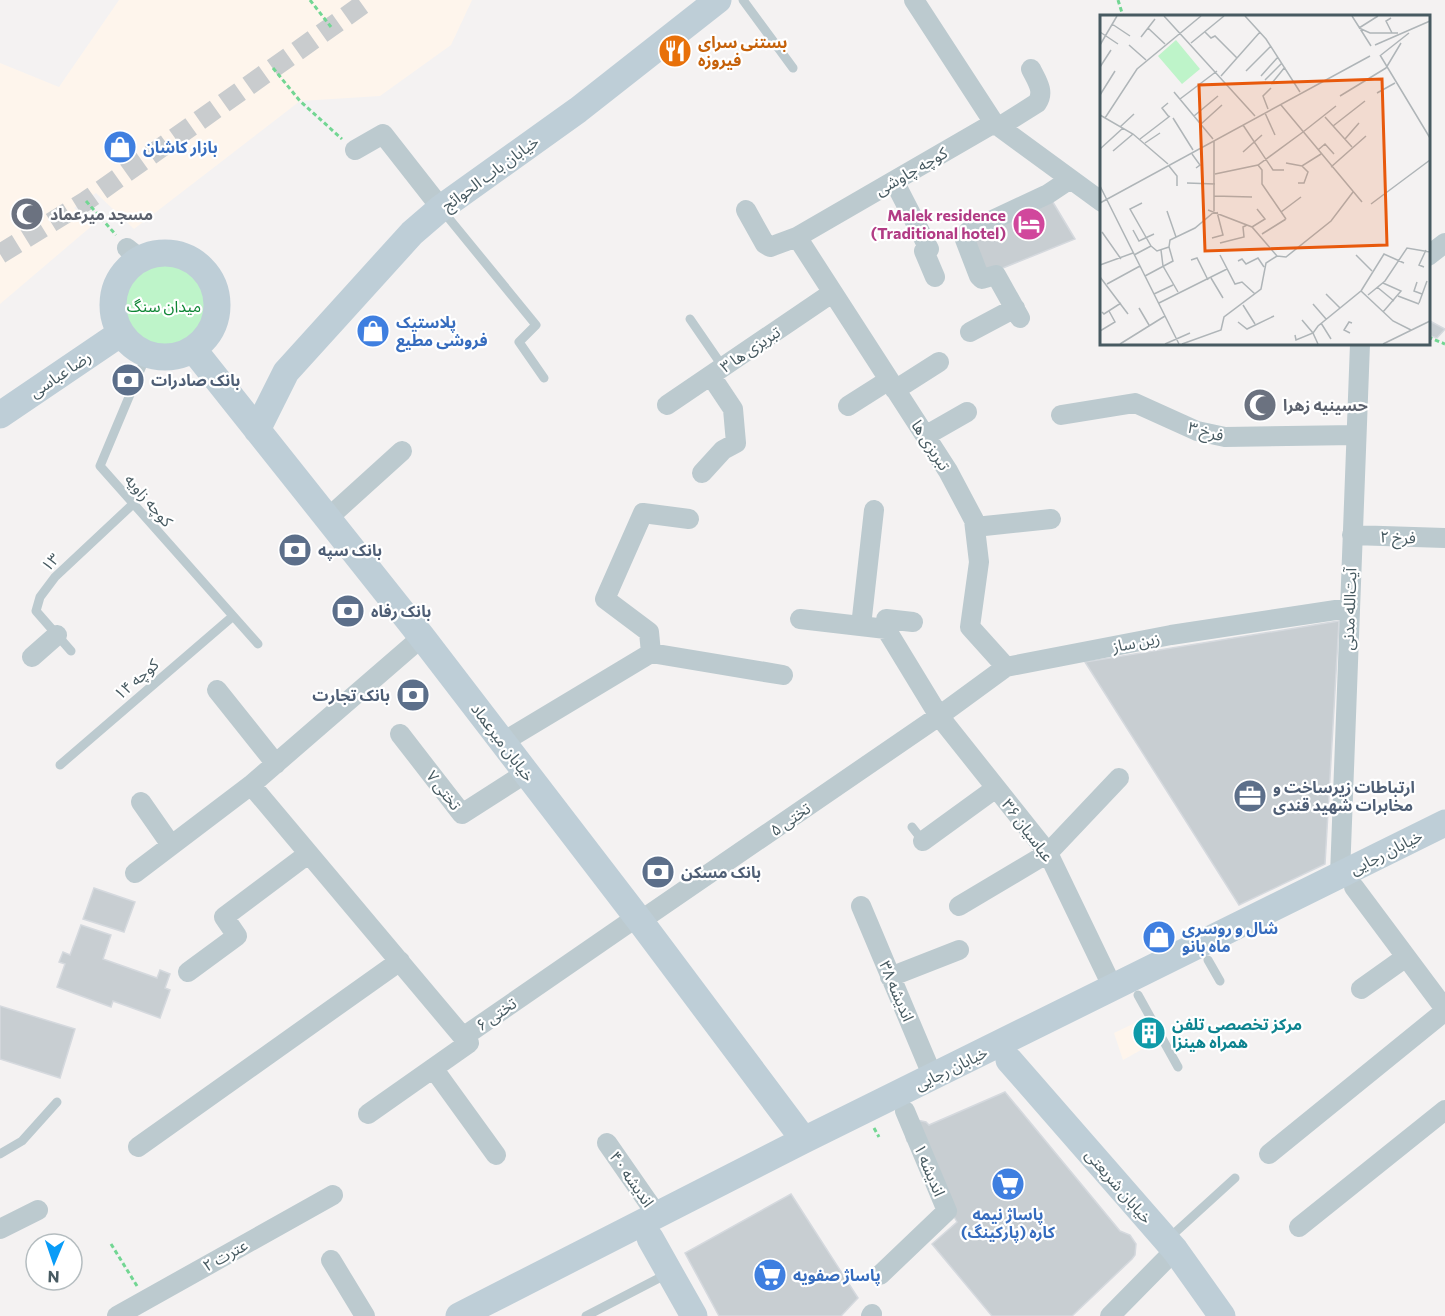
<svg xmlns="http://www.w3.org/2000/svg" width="1445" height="1316" viewBox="0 0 1445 1316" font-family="Commissioner,'Noto Sans Arabic',sans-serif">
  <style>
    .commercial { fill: #fef5ec }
    .green { fill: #bef4c9 }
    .building { fill: #c8ced2; stroke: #d5d9de; stroke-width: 1.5 }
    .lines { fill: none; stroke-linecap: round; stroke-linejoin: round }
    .street-tunnel { stroke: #c9ccce; stroke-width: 20; stroke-dasharray: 20 10; stroke-linecap: butt }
    .path { stroke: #72d693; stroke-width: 3; stroke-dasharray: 4.5 3; stroke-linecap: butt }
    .lane { stroke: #bccacf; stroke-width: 9 }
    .street { stroke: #bccacf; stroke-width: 20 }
    .secondary { stroke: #beced7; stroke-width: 27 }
    .labels { text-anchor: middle; stroke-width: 4.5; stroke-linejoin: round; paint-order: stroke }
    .food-label { font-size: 16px; font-weight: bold; fill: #c56008; stroke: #fff; text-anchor: start }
    .shop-label { font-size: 16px; font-weight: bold; fill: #366cbe; stroke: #fff; text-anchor: start }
    .street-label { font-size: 16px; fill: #475a61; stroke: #fff }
    .worship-label { font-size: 16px; font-weight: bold; fill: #5b616d; stroke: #fff; text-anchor: start }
    .hotel-label { font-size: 16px; font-weight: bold; fill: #b23c85; stroke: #fff; text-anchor: end }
    .park-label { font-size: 16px; fill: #0f8635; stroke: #fff }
    .service-label { font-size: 16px; font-weight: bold; fill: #4e5e75; stroke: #fff; text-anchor: start }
    .culture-label { font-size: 16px; font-weight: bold; fill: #0d838f; stroke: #fff; text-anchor: start }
    .inset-road { fill: none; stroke: #afb5b8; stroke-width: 1.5 }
    .view { fill: #e8590c; fill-opacity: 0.15; stroke: #e8590c; stroke-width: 3 }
    .inset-edge { fill: none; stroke: #475a61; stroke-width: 3 }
  </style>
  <rect width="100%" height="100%" fill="#f4f2f2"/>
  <path class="commercial" d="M119 0H472L451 45 380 96 300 101 134 229 96 193 74 208 94 224 0 304V63L59 87Z
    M1137 1022 1148 1046 1123 1060 1114 1033Z"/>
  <path class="green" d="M122 306a42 42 0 1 1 84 0a42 42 0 1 1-84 0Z"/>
  <path class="building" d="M1048 194 1075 239 983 276 967 238Z
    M1428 320 1445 329 1437 338 1428 335Z
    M1339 621 1325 864 1239 905 1085 662Z
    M94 888 135 902 124 932 83 919Z
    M81 925 111 935 103 959 157 978 160 970 170 974 165 988 170 990 160 1018 113 1001 111 1007 57 987 65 964 59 962 63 952 70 955Z
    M0 1006 75 1029 60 1078 0 1059Z
    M1005 1092 1120 1231 1130 1235 1136 1244 1135 1255 1132 1259 1072 1316H992L932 1244 957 1222 914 1146 907 1141 905 1132 917 1120 926 1122 929 1125Z
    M791 1194 858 1298 841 1316H719L685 1253Z"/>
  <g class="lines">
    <path class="street-tunnel" d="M0 254 86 201 369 0"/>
    <path class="path" d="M310 0 331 27
      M1118 0 1123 16
      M273 68 300 101 342 139
      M86 201 116 235
      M1428 337 1445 344
      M874 1128 879 1137
      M111 1244 137 1286"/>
    <path class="lane" d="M743 0 793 68
      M442 210 536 325 519 342 544 378
      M690 319 723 367
      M147 354 100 466 258 644
      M71 651 36 611 40 597 55 577 133 504
      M60 765 232 617
      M912 827 923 841
      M1208 960 1220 981
      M1138 995 1178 1067
      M0 1154 22 1141 57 1102
      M1168 1239 1235 1178
      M586 1316 667 1274"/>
    <path class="street" d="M914 0 994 123 1102 202
      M999 127 1037 103C1045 92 1037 81 1031 69
      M355 150 383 134 441 208
      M894 181 929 249 924 251 935 277
      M746 210 765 244 770 247 797 237 994 123
      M797 237 948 471 974 520 979 562 970 627 1006 667
      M127 248 141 259
      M1428 256 1445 243
      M1020 318 996 275 982 279 979 276 964 237 969 231 1048 194 1069 180
      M970 332 1015 308
      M895 390 939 362
      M667 405 832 293
      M848 406 889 380
      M1061 415 1135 403 1197 431 1225 437 1356 435
      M925 436 967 412
      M702 473 723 450 736 443 733 409 711 376
      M328 518 402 451
      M975 527 1051 519
      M1352 535 1445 538
      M800 619 886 629 939 716 1048 853 1113 988
      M861 626 874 510
      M886 629V619L913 622
      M651 653 649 632 605 599 643 513 689 519
      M32 657 57 635
      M217 690 276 764
      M400 734 462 814 526 773
      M503 742 651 653 783 675
      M251 785 463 1037
      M141 802 171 845
      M923 841 996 788
      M135 873 251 785 422 637
      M1340 875 1360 344
      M1354 887 1445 1009
      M861 906 933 1077
      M959 906 1048 853 1119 778
      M640 921 939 716 1006 667 1171 635 1349 608
      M188 972 237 936 224 917 308 854
      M890 977 959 950
      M1361 989 1406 957
      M433 1068 496 1155
      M368 1114 469 1043 463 1037 637 917
      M607 1143 657 1215
      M138 1147 400 961
      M1269 1154 1445 1011
      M1299 1227 1445 1110
      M0 1229 38 1210
      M331 1260 365 1316
      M880 1275 947 1211 905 1111
      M117 1316 333 1195
      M871 1316 872 1314
      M1110 1316 1175 1250"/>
    <path class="secondary" d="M113 305a52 52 0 1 1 104 0a52 52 0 1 1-104 0Z
      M193 349 422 637 640 921 804 1140
      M0 415 121 333
      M257 430 286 372 412 233 441 208 578 110 718 0
      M1009 1060 1175 1250 1222 1316
      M650 1238 694 1316
      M459 1316 804 1140 1445 823"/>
  </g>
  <defs>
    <symbol id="restaurant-disc" viewBox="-11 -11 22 22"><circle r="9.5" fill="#e8710a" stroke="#fff"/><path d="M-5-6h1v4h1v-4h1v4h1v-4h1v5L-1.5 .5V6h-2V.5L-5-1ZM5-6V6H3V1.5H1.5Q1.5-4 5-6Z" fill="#fff"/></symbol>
    <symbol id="shop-disc" viewBox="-11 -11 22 22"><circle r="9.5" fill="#3f7fe0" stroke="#fff"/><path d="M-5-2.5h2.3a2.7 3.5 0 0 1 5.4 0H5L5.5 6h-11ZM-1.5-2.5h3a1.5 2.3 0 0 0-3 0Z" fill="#fff"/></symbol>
    <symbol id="mosque-disc" viewBox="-11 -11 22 22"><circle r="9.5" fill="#6b7280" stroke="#fff"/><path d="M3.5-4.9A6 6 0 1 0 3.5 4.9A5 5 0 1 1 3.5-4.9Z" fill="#fff"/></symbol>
    <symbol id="hotel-disc" viewBox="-11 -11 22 22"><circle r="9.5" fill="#d1479c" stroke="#fff"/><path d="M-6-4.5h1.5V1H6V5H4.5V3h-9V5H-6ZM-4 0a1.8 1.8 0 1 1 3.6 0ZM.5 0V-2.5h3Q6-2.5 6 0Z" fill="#fff"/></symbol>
    <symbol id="bank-disc" viewBox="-11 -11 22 22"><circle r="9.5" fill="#5c6f8a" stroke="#fff"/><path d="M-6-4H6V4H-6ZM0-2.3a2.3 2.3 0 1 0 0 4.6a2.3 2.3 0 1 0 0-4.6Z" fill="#fff"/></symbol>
    <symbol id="office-disc" viewBox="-11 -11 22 22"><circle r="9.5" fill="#5c6f8a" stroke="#fff"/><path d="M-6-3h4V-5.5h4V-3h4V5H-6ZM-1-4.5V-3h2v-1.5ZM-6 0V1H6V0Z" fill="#fff"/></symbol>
    <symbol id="building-disc" viewBox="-11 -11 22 22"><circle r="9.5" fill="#0f9aa8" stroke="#fff"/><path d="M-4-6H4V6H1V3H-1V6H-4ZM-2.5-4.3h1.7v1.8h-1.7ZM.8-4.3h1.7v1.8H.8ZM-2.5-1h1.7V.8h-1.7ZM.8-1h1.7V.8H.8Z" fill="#fff"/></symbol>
    <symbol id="supermarket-disc" viewBox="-11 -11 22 22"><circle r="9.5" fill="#3f7fe0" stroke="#fff"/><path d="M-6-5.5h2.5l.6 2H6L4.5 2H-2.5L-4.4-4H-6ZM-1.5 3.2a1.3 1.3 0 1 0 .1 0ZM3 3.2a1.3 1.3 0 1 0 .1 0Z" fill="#fff"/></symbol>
  </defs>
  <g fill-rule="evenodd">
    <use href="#restaurant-disc" x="656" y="32" width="38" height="38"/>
    <use href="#shop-disc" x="101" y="128" width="38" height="38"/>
    <use href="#mosque-disc" x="8" y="195" width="38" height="38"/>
    <use href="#hotel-disc" x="1010" y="205" width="38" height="38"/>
    <use href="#shop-disc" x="354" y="312" width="38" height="38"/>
    <use href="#bank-disc" x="109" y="361" width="38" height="38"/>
    <use href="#mosque-disc" x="1241" y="386" width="38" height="38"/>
    <use href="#bank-disc" x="276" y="531" width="38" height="38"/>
    <use href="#bank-disc" x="329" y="592" width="38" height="38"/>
    <use href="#bank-disc" x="394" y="676" width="38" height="38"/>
    <use href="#office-disc" x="1231" y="777" width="38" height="38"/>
    <use href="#bank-disc" x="639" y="853" width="38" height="38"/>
    <use href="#shop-disc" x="1140" y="918" width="38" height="38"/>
    <use href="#building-disc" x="1130" y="1014" width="38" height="38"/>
    <use href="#supermarket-disc" x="989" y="1165" width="38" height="38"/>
    <use href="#supermarket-disc" x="751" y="1256" width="38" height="38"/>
  </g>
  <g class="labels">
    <g class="food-label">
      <text x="698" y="48">بستنی سرای<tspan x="698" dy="18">فیروزه</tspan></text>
    </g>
    <g class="shop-label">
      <text x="143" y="153">بازار کاشان</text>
      <text x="396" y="328">پلاستیک<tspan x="396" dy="18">فروشی مطیع</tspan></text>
      <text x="1182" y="934">شال و روسری<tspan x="1182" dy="18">ماه بانو</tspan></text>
      <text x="1008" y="1220" text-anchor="middle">پاساژ نیمه<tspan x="1008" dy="18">کاره (پارکینگ)</tspan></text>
      <text x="793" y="1281">پاساژ صفویه</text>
    </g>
    <g class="street-label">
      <text transform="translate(911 171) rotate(-30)" y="6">کوچه چاوشی</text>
      <text transform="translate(490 173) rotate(-36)" y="6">خیابان باب الحوائج</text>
      <text transform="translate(750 349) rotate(-34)" y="6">تبریزی ها ۳</text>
      <text transform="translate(60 374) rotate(-34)" y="6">رضا عباسی</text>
      <text transform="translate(1206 431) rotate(15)" y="6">فرخ ۳</text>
      <text transform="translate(931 445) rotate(57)" y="6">تبریزی ها</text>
      <text transform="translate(149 500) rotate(49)" y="6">کوچه زاویه</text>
      <text transform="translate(1398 537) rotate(2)" y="6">فرخ ۲</text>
      <text transform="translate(50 562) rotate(-46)" y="6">۱۳</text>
      <text transform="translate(1349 609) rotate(-88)" y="6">آیت‌الله مدنی</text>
      <text transform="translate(1136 642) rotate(-11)" y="6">زین ساز</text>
      <text transform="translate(136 679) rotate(-41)" y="6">کوچه ۱۴</text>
      <text transform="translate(503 742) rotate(53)" y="6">خیابان میرعماد</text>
      <text transform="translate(444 790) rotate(52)" y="6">تختی ۷</text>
      <text transform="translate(790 819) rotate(-35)" y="6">تختی ۵</text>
      <text transform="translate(1028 830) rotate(53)" y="6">عباسیان ۳۶</text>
      <text transform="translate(1386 852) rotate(-27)" y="6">خیابان رجایی</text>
      <text transform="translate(897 991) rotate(67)" y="6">اندیشه ۳۸</text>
      <text transform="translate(496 1014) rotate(-35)" y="6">تختی ۶</text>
      <text transform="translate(951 1068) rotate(-26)" y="6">خیابان رجایی</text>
      <text transform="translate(930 1170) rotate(67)" y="6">اندیشه ۱</text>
      <text transform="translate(632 1179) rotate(55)" y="6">اندیشه ۴۰</text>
      <text transform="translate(1119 1186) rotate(49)" y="6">خیابان شریعتی</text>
      <text transform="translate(225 1255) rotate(-29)" y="6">عترت ۲</text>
    </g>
    <g class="worship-label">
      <text x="50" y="220">مسجد میرعماد</text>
      <text x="1283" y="411">حسینیه زهرا</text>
    </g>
    <g class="hotel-label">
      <text x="1006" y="221">Malek residence<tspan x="1006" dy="18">(Traditional hotel)</tspan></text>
    </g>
    <g class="park-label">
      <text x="164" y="312">میدان سنگ</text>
    </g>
    <g class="service-label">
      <text x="151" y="386">بانک صادرات</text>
      <text x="318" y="556">بانک سپه</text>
      <text x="371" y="617">بانک رفاه</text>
      <text x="390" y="701" text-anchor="end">بانک تجارت</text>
      <text x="1273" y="793">ارتباطات زیرساخت و<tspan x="1273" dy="18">مخابرات شهید قندی</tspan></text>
      <text x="681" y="878">بانک مسکن</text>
    </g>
    <g class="culture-label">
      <text x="1172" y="1030">مرکز تخصصی تلفن<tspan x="1172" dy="18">همراه هینزا</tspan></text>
    </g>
  </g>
  <g transform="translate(1100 15)">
    <rect width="330" height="330" fill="#f4f2f2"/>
    <path d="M76 25 100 54 82 69 58 41Z" fill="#bef4c9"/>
    <path class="inset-road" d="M64 1 155 101M145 1 166 24 200 77M252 1 271 31M291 3 286 6 292 18M12 9 30 21M48 13 65 29M259 13 278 1M259 13 270 18H298M0 17 18 29M105 17 111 23 115 21 137 43M41 22 55 4M91 28 124 1M0 30 17 1M29 30 46 45M275 30 330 6M280 40 330 123M281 40 309 18M0 52 11 35M286 53 301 28M146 56 171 31M121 61 160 17M161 61 178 42M165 65 182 48M172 68 185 52M74 77 113 124M277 78 295 68M0 80 15 56M240 81 286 53M80 84 117 56M68 88 62 93 69 102M181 90 262 187M168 94 163 81 171 73M165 98 175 120M0 100 33 119 68 149M94 101 118 81M225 102 252 132M5 103 37 54 101 1M73 103 93 135M101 109 122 90M143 110 173 155H184M233 111 265 86M20 112 34 99M203 117 236 91M40 124 70 101M245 124 259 108M45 128 60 118M0 134 23 113M218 135 225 129 234 139M13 136 33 119M143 137 162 120M92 139 100 150 96 153M186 148 202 151 221 139M158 150 162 155V169L186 204M69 151 77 161V171M231 152 266 121M115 159 158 150 203 117M87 168 115 169M198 168H204L208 157 202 151M0 171 79 329M114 181 152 182M0 188 270 41M42 188 30 194 51 231M271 189 330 145M108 195 152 212 177 241M67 196 76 222M114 196V126M181 197 201 182M152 212 165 204 157 194M33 215 39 226 54 219M2 217 21 244M162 219 186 204M112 223 123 220 117 197M120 228 144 222 143 212 147 210M51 231 57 236 69 232M69 232 70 225 95 213 114 197M61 235 63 251 78 277M34 240 51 231M120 240 135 269 142 267 155 279M256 240 272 256M91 245 97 243 108 265M138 246 142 244 146 249 158 243 164 252M0 250 33 238M324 252 319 250 326 235M45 261 73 246 69 232M0 262 28 299M111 263 123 283M317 267 314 276 322 279M283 268 301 276 283 297M7 269 40 251M277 272 294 286M261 276 284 239 304 248M54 279 73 270M226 279 240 293M268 280 285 266 307 233 330 237M298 281 319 289M59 288 127 254M319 288 327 266M213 289 226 304M143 290 155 309M39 293 49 310M2 297 4 299 21 288M138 307 147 314 174 301M221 308 231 324M0 316 15 307 9 296M250 318 244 315 249 307 252 308M195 320 196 325 213 318 202 305M20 329 65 301M65 329 90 318M82 329 121 315 124 302 161 274 166 248 177 241 186 242 231 206 253 177M218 329 213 318 218 311 261 276 293 306 311 315M283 329 330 306"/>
    <path class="view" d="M282 64 287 230 105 236 99 70Z"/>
    <rect width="330" height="330" class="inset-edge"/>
  </g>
  <g transform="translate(54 1262) rotate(182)"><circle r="28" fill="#ffffff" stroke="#b5bdc0" stroke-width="1.5"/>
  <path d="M0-4.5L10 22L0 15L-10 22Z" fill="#099cf7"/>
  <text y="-9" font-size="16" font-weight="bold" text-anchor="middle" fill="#475a61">N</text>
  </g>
</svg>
